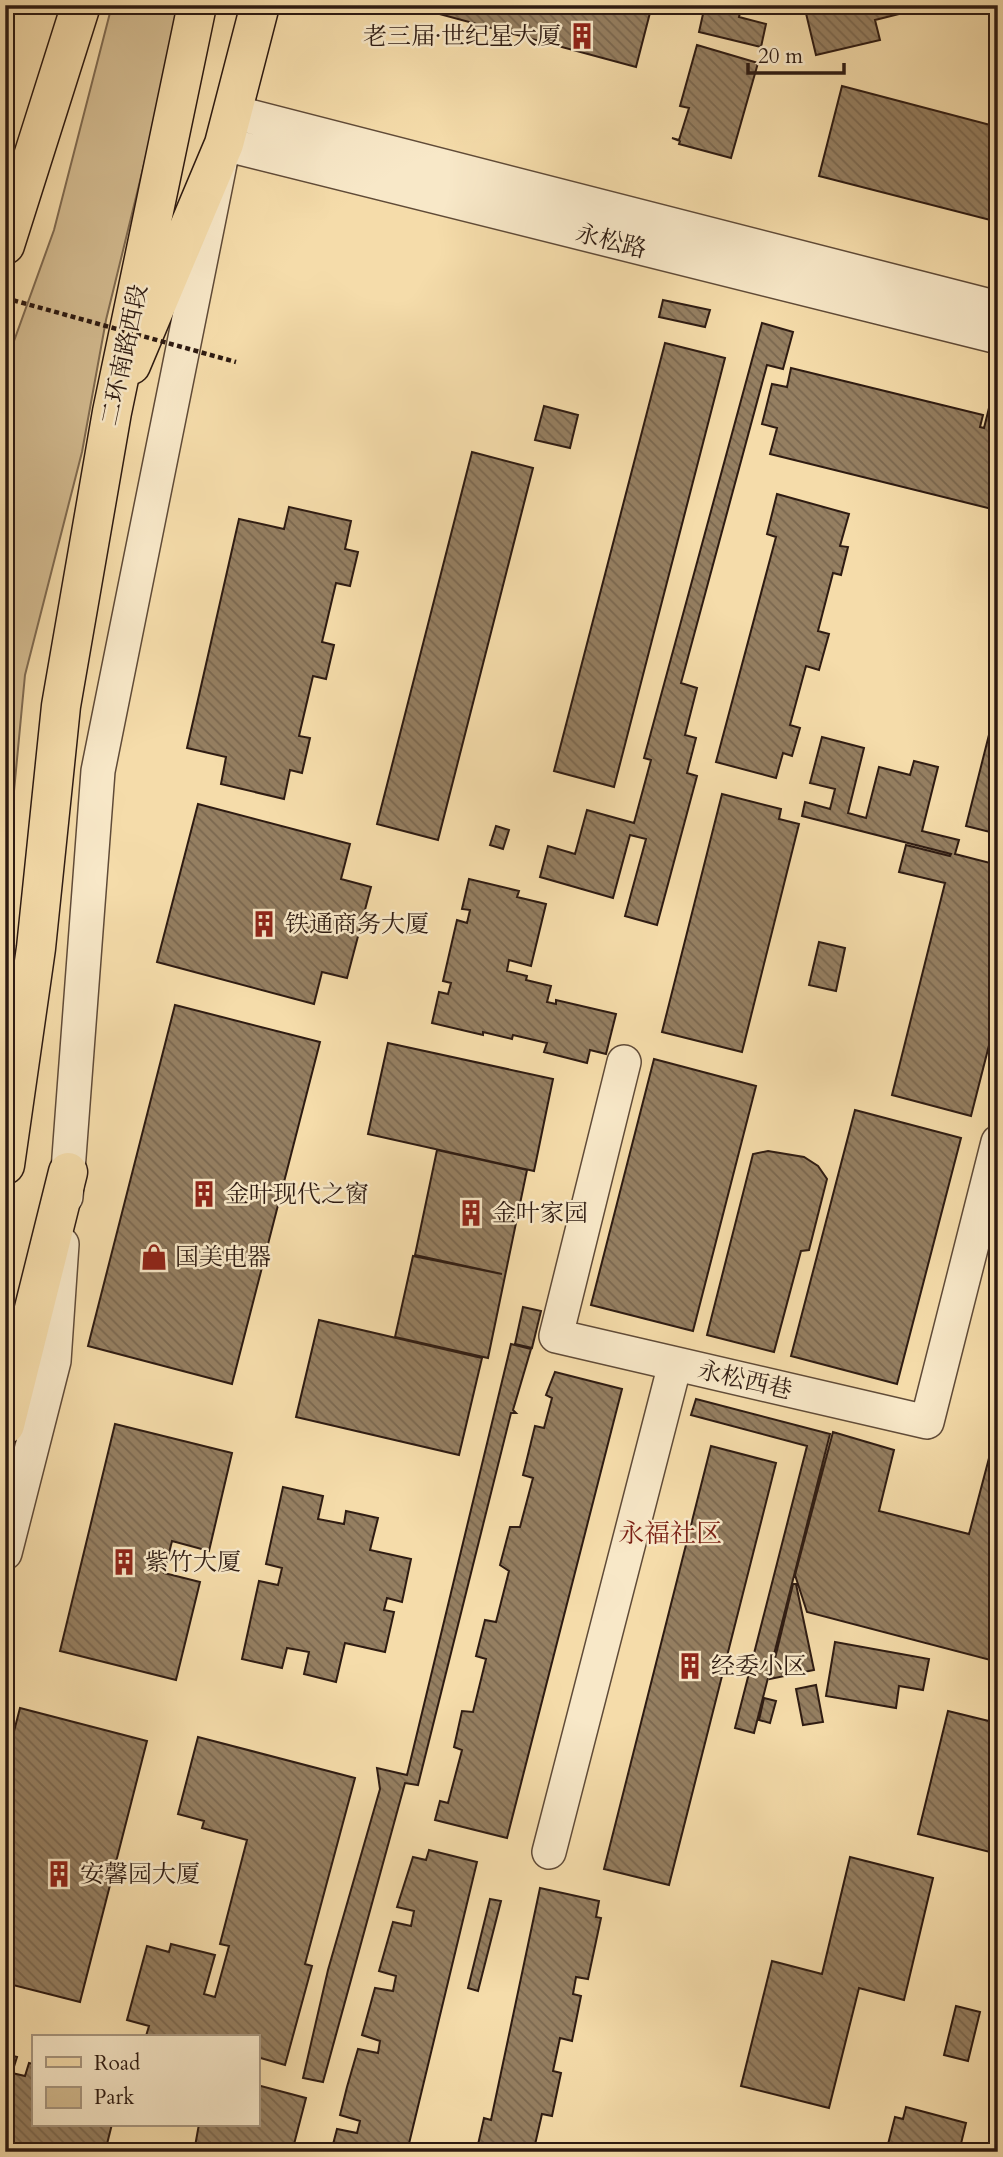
<svg xmlns="http://www.w3.org/2000/svg" width="1003" height="2157" viewBox="0 0 1003 2157" font-family="Cardo,'Noto Serif SC',serif">
  <style>
    .green { fill: #d3bb90; stroke: #806b51; stroke-width: 2 }
    .building { fill: url(#building-back-hatch); stroke: #2e1b12; stroke-width: 2 }
    .lines { fill: none; stroke-linecap: round; stroke-linejoin: round }
    .minor-casing { stroke: #604b38; stroke-width: 36 }
    .major-casing { stroke: #2e1b12; stroke-width: 41 }
    .highway-casing { stroke: #2e1b12; stroke-width: 41 }
    .minor { stroke: #f8e8c8; stroke-width: 33 }
    .major { stroke: #f5dcaa; stroke-width: 38 }
    .highway { stroke: #f5dcaa; stroke-width: 38 }
    .path-bridge { stroke: #2e1b12; stroke-width: 4.5; stroke-dasharray: 5 3.5; stroke-linecap: butt }
    .labels { text-anchor: middle; stroke-width: 5; stroke-linejoin: round; paint-order: stroke }
    .poi-label { font-size: 24px; fill: #2e1b12; stroke: #f8e8c8; text-anchor: start }
    .street-label { font-size: 24px; fill: #2e1b12; stroke: #f8e8c8 }
    .neighbourhood-label { font-size: 26px; fill: #7a1f14; stroke: #f8e8c8 }
  </style>
  <defs>
    <pattern id="building-back-hatch" width="6" height="6" patternUnits="userSpaceOnUse" patternTransform="scale(1.75)"><rect width="6" height="6" fill="#957f61"/><path d="M-1 5l2 2M0 0l6 6M5-1l2 2" fill="none" stroke="#7a674f"/></pattern>
  </defs>
  <rect width="100%" height="100%" fill="#f5dcaa"/>
  <filter id="stains"><feTurbulence type="fractalNoise" baseFrequency=".00286" numOctaves="4"/><feColorMatrix values="0 0 0 0 .2 0 0 0 0 .09 0 0 0 0 .02 0 0 0 .5 -.17"/></filter>
  <radialGradient id="worn" r=".72"><stop offset=".6" stop-color="#630" stop-opacity="0"/><stop offset="1" stop-color="#630" stop-opacity=".3"/></radialGradient>
  <path class="green" d="M112 5H183L106 320 82 452 25 675 5 886V366L54 230Z"/>
  <path class="building" d="M406 5H652L636 67Z
    M705 5H742L739 17 766 24 761 47 699 32Z
    M804 5H935L875 20 880 40 816 55Z
    M697 45 758 63 731 158 679 144 680 141 672 138 679 140 689 108 680 106Z
    M842 86 998 127V222L819 176Z
    M663 300 710 310 705 327 659 317Z
    M762 323 793 332 783 369 767 365 681 683 697 688 685 735 696 738 687 773 697 776 657 925 625 916 646 839 630 835 613 898 540 877 548 846 575 854 587 810 634 823 651 760 644 758Z
    M665 343 725 358 614 787 554 771Z
    M791 368 983 415 980 427 984 428 990 404 998 406 996 510 770 454 777 428 762 424 772 384 787 387Z
    M544 406 578 415 570 448 535 440Z
    M472 452 533 468 438 840 377 824Z
    M777 494 849 514 840 546 848 547 841 575 833 573 818 631 829 634 819 670 806 666 790 725 800 728 792 756 783 753 776 778 716 762 776 537 767 534Z
    M289 507 351 521 345 549 358 552 350 586 336 583 322 642 334 645 326 679 313 676 299 736 310 738 302 773 290 770 284 799 221 784 226 757 187 748 239 519 284 529Z
    M998 699V834L966 826Z
    M822 737 864 748 848 813 866 818 879 767 910 775 914 761 938 767 922 831 959 840 955 854 998 865V1010L971 1116 892 1095 945 883 899 872 906 845 950 856 951 854 802 816 805 802 830 809 835 789 810 783Z
    M722 794 781 809 779 819 799 824 742 1052 662 1032Z
    M198 804 350 844 341 879 371 887 347 978 322 972 314 1004 157 962Z
    M496 826 509 830 503 849 490 845Z
    M469 879 519 891 517 897 546 904 531 966 509 960 507 971 527 976 526 980 551 986 547 1002 556 1004V1000L616 1014 606 1054 590 1050 587 1063 544 1052 547 1043 513 1035 512 1039 483 1032V1035L432 1023 439 992 448 994 451 983 443 981 457 920 467 923 470 910 462 909Z
    M819 942 845 948 836 991 809 985Z
    M175 1005 320 1042 232 1384 88 1346Z
    M388 1043 553 1079 534 1171 368 1134Z
    M654 1059 756 1086 693 1331 591 1305Z
    M855 1110 961 1138 897 1384 791 1356Z
    M437 1150 527 1170 488 1358 395 1337 413 1256 502 1274 415 1255Z
    M768 1151 804 1157 818 1166 827 1179 809 1250 801 1251 774 1352 707 1335 753 1154Z
    M523 1307 541 1311 532 1348 515 1344Z
    M319 1320 482 1358 459 1455 296 1417Z
    M511 1344 531 1349 513 1410 516 1413H511L418 1785 405 1783 323 2082 303 2078 328 1970 380 1789 377 1768 407 1775Z
    M555 1372 622 1389 507 1838 435 1820 440 1801 448 1803 462 1750 454 1747 462 1711 473 1712 486 1659 476 1656 485 1620 496 1622 509 1571 500 1565 510 1527H520L533 1478 523 1475 535 1426 544 1428 552 1398 546 1395Z
    M696 1399 830 1434 754 1733 735 1728 807 1446 691 1415Z
    M115 1424 232 1453 209 1551 172 1541 164 1573 200 1582 176 1680 60 1651Z
    M998 1424V1662L807 1612 795 1575 833 1432 894 1450 879 1511 969 1534Z
    M711 1446 776 1463 669 1885 604 1869Z
    M283 1487 323 1496 318 1519 344 1524 346 1511 378 1518 370 1550 411 1559 402 1602 387 1598 384 1610 394 1612 385 1652 345 1643 336 1682 304 1674 309 1652 287 1648 282 1668 242 1659 259 1581 278 1585 282 1568 266 1564Z
    M793 1584H796L814 1670 770 1679Z
    M835 1642 929 1659 923 1690 899 1686 896 1708 826 1696Z
    M816 1685 823 1722 803 1725 796 1689Z
    M764 1698 776 1701 770 1723 759 1720Z
    M20 1708 147 1741 80 2002 5 1983V1766Z
    M948 1711 997 1723 998 1720V1854L918 1834Z
    M198 1737 355 1778 305 1964 312 1966 285 2065 257 2057V2036H146L149 2026 127 2020 147 1946 169 1952 171 1944 215 1955 204 1994 215 1997 229 1946 220 1944 247 1840 202 1828 204 1821 178 1814Z
    M429 1850 477 1862 407 2152H331L337 2129 357 2133 360 2121 340 2115 347 2087 358 2049 378 2053 380 2041 362 2035 375 1988 393 1991 396 1976 379 1971 393 1922 411 1926 414 1911 397 1907 413 1857 426 1860Z
    M850 1857 933 1878 904 2000 859 1988 829 2108 741 2086 772 1961 822 1974Z
    M540 1888 599 1901 596 1917 601 1918 588 1979 576 1977 573 1994 581 1996 572 2041 560 2038 553 2071 561 2073 552 2116 542 2114 534 2149 542 2152H482L477 2149 484 2118 491 2120Z
    M490 1899 501 1901 478 1991 468 1988Z
    M956 2006 980 2012 968 2061 944 2055Z
    M5 2054 17 2057 12 2073 25 2076 29 2063 33 2064V2124H112L105 2152H5Z
    M257 2085 306 2098 292 2152H194L199 2124H257Z
    M906 2107 966 2123 959 2152H886L895 2117 903 2119Z
    M769 2143H772L806 2152H767Z"/>
  <g class="lines">
    <defs>
      <path id="minor" d="M233 112 998 308
        M624 1062 556 1336 927 1422 998 1142
        M66 1197 98 771 224 144 998 337
        M5 1553 54 1361 62 1244
        M549 1852 675 1364"/>
      <path id="major" d="M131 365 224 144 260 5"/>
      <path id="highway" d="M5 245 81 5
        M5 1165 36 948 61 706 112 412 197 5
        M5 1425 68 1172"/>
    </defs>
    <use href="#minor" class="minor-casing"/>
    <use href="#major" class="major-casing"/>
    <use href="#highway" class="highway-casing"/>
    <use href="#minor" class="minor"/>
    <use href="#major" class="major"/>
    <use href="#highway" class="highway"/>
    <path class="path-bridge" d="M5 298 236 362"/>
  </g>
  <defs>
    <symbol id="building-bare" viewBox="-9 -9 18 18"><path d="M-4-6H4V6H1V3H-1V6H-4ZM-2.5-4.3h1.7v1.8h-1.7ZM.8-4.3h1.7v1.8H.8ZM-2.5-1h1.7V.8h-1.7ZM.8-1h1.7V.8H.8Z" fill="#8f2418" stroke="#f8e8c8" stroke-width="2.5" paint-order="stroke"/></symbol>
    <symbol id="shop-bare" viewBox="-9 -9 18 18"><path d="M-5-2.5h2.3a2.7 3.5 0 0 1 5.4 0H5L5.5 6h-11ZM-1.5-2.5h3a1.5 2.3 0 0 0-3 0Z" fill="#8f2418" stroke="#f8e8c8" stroke-width="2.5" paint-order="stroke"/></symbol>
  </defs>
  <g fill-rule="evenodd">
    <use href="#building-bare" x="563" y="17" width="38" height="38"/>
    <use href="#building-bare" x="245" y="905" width="38" height="38"/>
    <use href="#building-bare" x="185" y="1175" width="38" height="38"/>
    <use href="#building-bare" x="452" y="1194" width="38" height="38"/>
    <use href="#shop-bare" x="135" y="1238" width="38" height="38"/>
    <use href="#building-bare" x="105" y="1543" width="38" height="38"/>
    <use href="#building-bare" x="671" y="1647" width="38" height="38"/>
    <use href="#building-bare" x="40" y="1855" width="38" height="38"/>
  </g>
  <g class="labels">
    <g class="poi-label">
      <text x="561" y="44" text-anchor="end">老三届·世纪星大厦</text>
      <text x="285" y="932">铁通商务大厦</text>
      <text x="225" y="1202">金叶现代之窗</text>
      <text x="492" y="1221">金叶家园</text>
      <text x="175" y="1265">国美电器</text>
      <text x="145" y="1570">紫竹大厦</text>
      <text x="711" y="1674">经委小区</text>
      <text x="80" y="1882">安馨园大厦</text>
    </g>
    <g class="street-label">
      <text transform="translate(611 241) rotate(14)" y="8">永松路</text>
      <text transform="translate(124 355) rotate(-78)" y="8">二环南路西段</text>
      <text transform="translate(745 1380) rotate(13)" y="8">永松西巷</text>
    </g>
    <g class="neighbourhood-label">
      <text x="670" y="1542">永福社区</text>
    </g>
  </g>
  <rect width="1003" height="2157" fill="none" stroke="#f5dcaa" stroke-width="28"/>
  <rect x="7" y="7" width="989" height="2143" fill="none" stroke="#2e1b12" stroke-width="3.5"/>
  <rect x="14" y="14" width="975" height="2129" fill="none" stroke="#2e1b12" stroke-width="2"/>
  <rect x="32" y="2035" width="228" height="91" fill="#f8e8c8" stroke="#a7967f" stroke-width="2"/>
  <rect x="46" y="2057" width="35" height="10" fill="#f5dcaa" stroke="#a7967f" stroke-width="2"/>
  <text x="94" y="2070" font-size="21" fill="#2e1b12">Road</text>
  <rect x="46" y="2087" width="35" height="21" fill="#d3bb90" stroke="#a7967f" stroke-width="2"/>
  <text x="94" y="2104" font-size="21" fill="#2e1b12">Park</text>
  <path d="M748 63v10h96v-10" fill="none" stroke="#2e1b12" stroke-width="3.5"/>
  <text x="758" y="63" font-size="21" fill="#2e1b12" stroke="#f8e8c8" stroke-width="5" paint-order="stroke">20 m</text>
  <rect width="100%" height="100%" filter="url(#stains)"/>
  <rect width="100%" height="100%" fill="url(#worn)"/>
</svg>
